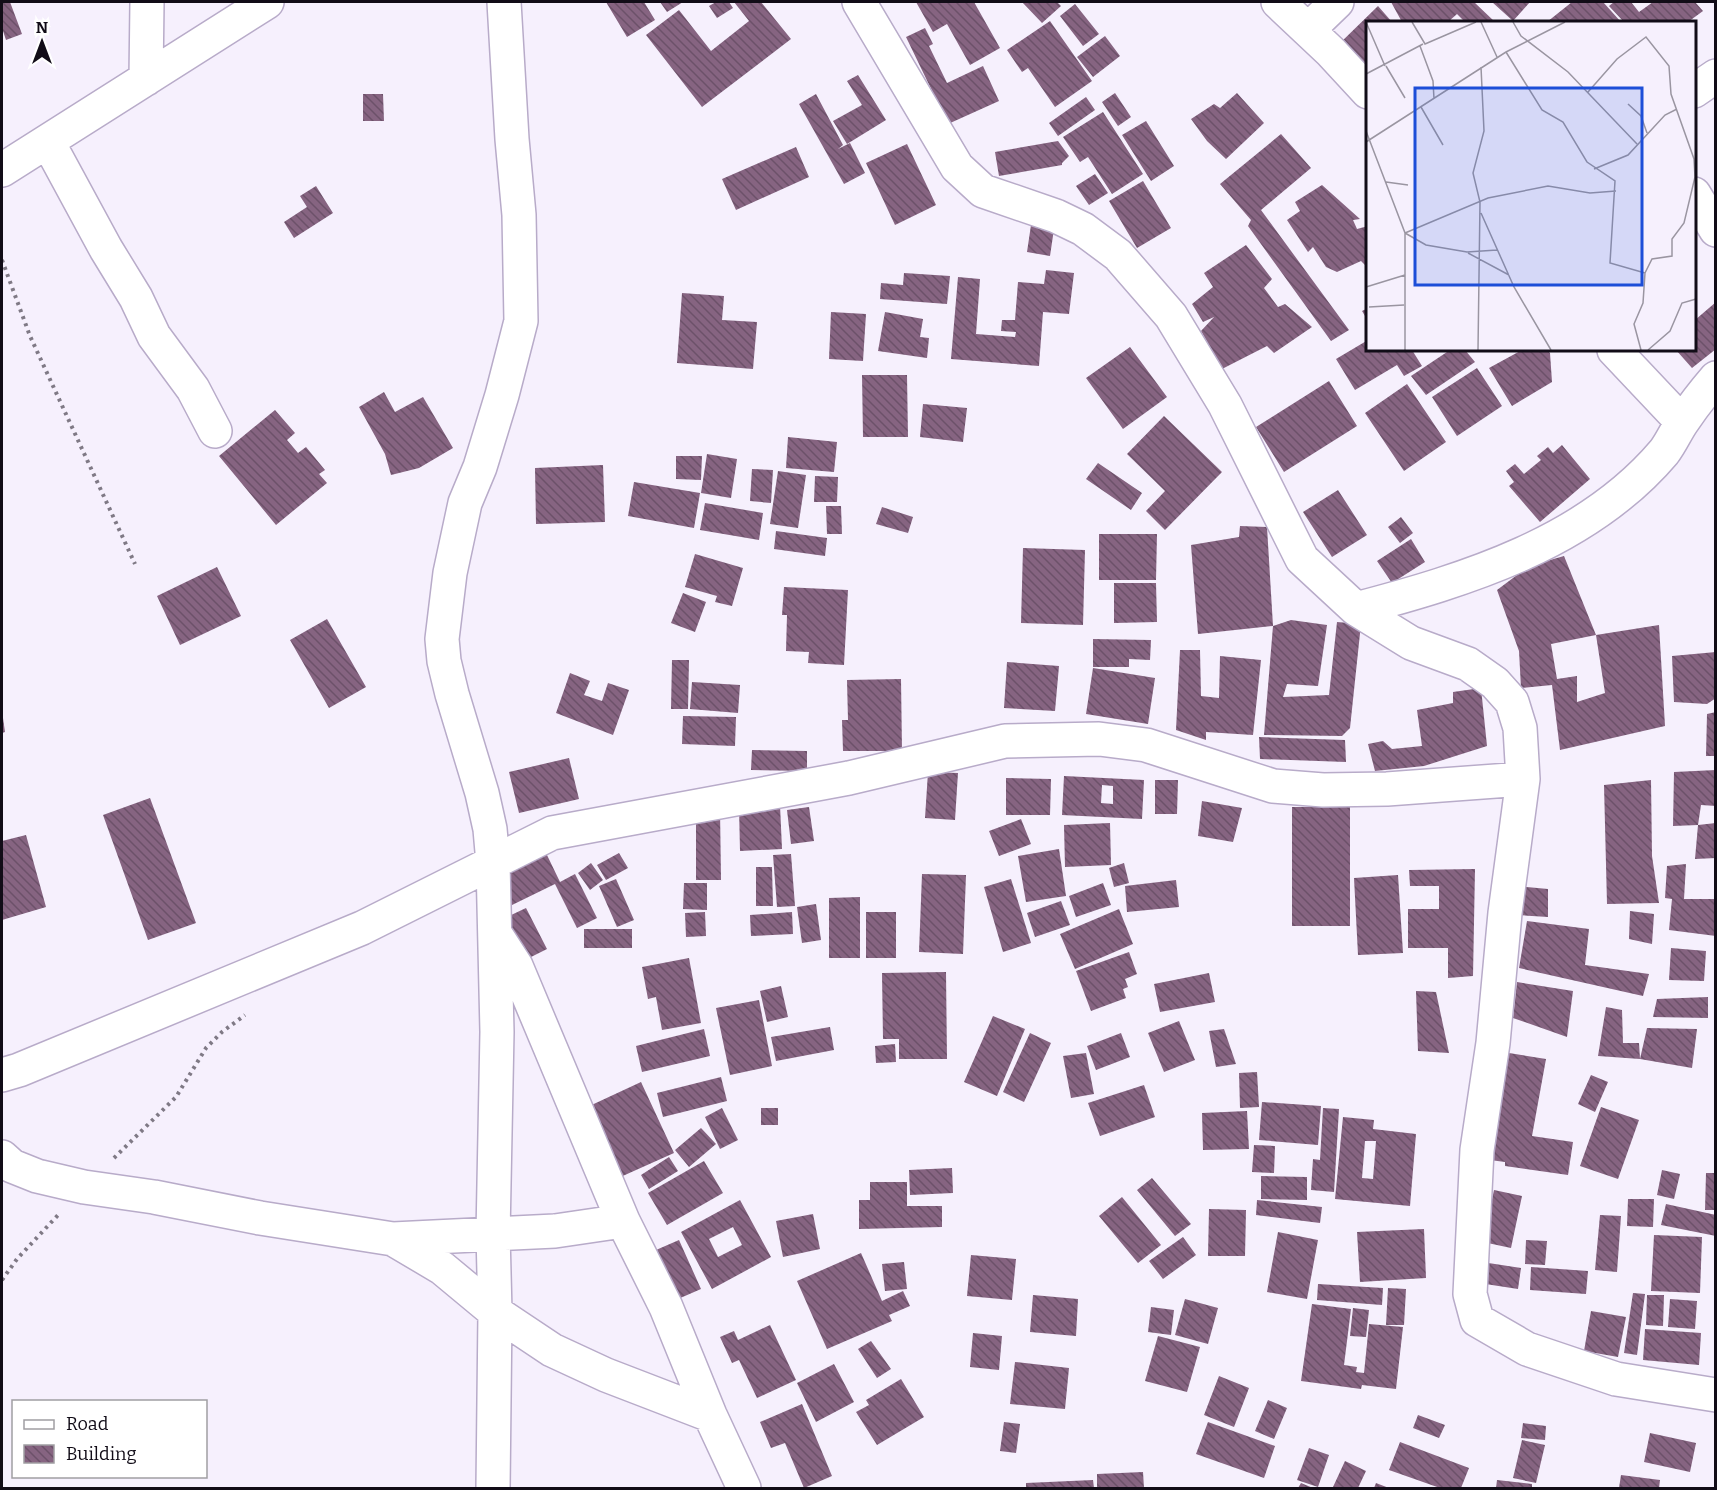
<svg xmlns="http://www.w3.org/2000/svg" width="1717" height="1490" viewBox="0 0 1717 1490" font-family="Bitter,serif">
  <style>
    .building { fill: url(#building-back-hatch); fill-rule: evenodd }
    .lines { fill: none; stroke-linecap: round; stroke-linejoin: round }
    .minor-casing { stroke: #b8abc9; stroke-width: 36 }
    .path { stroke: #7f7985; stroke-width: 4; stroke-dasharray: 3 4.5; stroke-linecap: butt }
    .minor { stroke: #fff; stroke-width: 33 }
    .inset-road { fill: none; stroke: #9a95a1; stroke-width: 1.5 }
    .view { fill: #1d4ed8; fill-opacity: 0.15; stroke: #1d4ed8; stroke-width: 3 }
    .inset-edge { fill: none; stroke: #110c17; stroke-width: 3 }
  </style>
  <defs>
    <pattern id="building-back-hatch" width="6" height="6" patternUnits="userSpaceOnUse" patternTransform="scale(1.5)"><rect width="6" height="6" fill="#866481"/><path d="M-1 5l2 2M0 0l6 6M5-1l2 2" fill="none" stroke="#6c5169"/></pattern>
  </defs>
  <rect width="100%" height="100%" fill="#f6f0fd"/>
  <path class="building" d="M2 2H10L22 34 6 40 2 28Z
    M606 2H644L655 20 627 37Z
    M660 2H683L667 12Z
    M716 2H729L733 8 717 18 709 6Z
    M734 2H761L791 39 702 107 646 35 679 10 711 51 749 21Z
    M916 2H974L1000 48 970 65 947 24 933 32Z
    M1022 2H1057L1061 6 1042 23Z
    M1391 2H1474L1495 22H1465L1457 14 1448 22H1402Z
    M1492 2H1530L1513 21Z
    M1572 2H1603L1621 22H1547Z
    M1614 2H1631L1639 12 1653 2H1695L1703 11 1688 22H1624L1609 6Z
    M1075 4 1099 34 1083 46 1060 16Z
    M1378 6 1392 22H1368V78L1337 46Z
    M1050 21 1092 81 1055 107 1028 68 1022 72 1007 50Z
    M925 28 933 44 929 46 947 83 983 66 999 101 948 124 906 37Z
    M1105 36 1120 56 1093 77 1077 57Z
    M858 75 886 120 847 144 833 121 862 105 847 81Z
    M1115 93 1131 117 1118 126 1102 102Z
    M1237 93 1264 123 1226 159 1207 141 1191 119 1214 104 1220 108Z
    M363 94H383L384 121H363Z
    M816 94 843 145 838 149 850 143 865 173 844 184 799 104Z
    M1086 97 1095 110 1058 136 1049 123Z
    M1103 112 1143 174 1112 194 1088 157 1080 162 1063 137Z
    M1146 121 1174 166 1151 181 1122 135Z
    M1281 134 1311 168 1261 210 1349 330 1331 341 1248 226 1251 220 1220 184Z
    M1058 141 1069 156 1062 163V165L999 176 995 152Z
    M907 144 936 205 895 225 866 163Z
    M796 147 809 177 736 210 722 179Z
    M1095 174 1108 193 1089 205 1076 186Z
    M1143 181 1171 228 1137 248 1109 201Z
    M1322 185 1360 219 1353 220 1357 229 1368 226 1366 266 1361 261 1337 272 1326 267 1313 247 1308 252 1287 220 1300 211 1295 202Z
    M316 186 333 213 294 238 284 222 307 207 300 196Z
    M1031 225 1054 229 1050 256 1027 252Z
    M1246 245 1272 279 1264 288 1278 307 1285 304 1312 327 1274 353 1267 346 1222 369 1201 331 1214 317 1203 322 1192 304 1213 287 1204 273Z
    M1046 270 1074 273 1069 314 1043 312 1039 366 951 359 958 277 980 279 976 334 1015 337 1016 332 1001 331 1002 320H1015L1018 282 1044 284Z
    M904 273 950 276 947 304 880 299 881 283 903 285Z
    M682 293 724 296 722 320 757 322 753 369 677 363Z
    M1716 302V349L1692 368 1676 350H1695V320Z
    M1368 308V321L1362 311Z
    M831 312 866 314 863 361 829 359Z
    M885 312 923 319 920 337 929 338 927 358 878 351Z
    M1368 340V350H1412L1422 366 1404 376 1397 365 1355 390 1336 359Z
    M1130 347 1167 397 1123 429 1086 378Z
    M1450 350H1465L1475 362 1426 395 1411 376Z
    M1522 350H1547L1550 353 1552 382 1512 406 1489 368Z
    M1477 368 1502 406 1457 436 1432 397Z
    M862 375H907L908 437H863Z
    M1329 381 1357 426 1284 472 1256 427Z
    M1407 384 1446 442 1404 471 1365 413Z
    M384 392 395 412 423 397 453 448 419 468 391 475 385 454 359 407Z
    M923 404 967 408 963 442 920 437Z
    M275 410 295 433 287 440 298 453 306 447 325 470 319 474 327 483 276 525 219 456Z
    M1164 416 1222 472 1165 530 1146 511 1165 491 1127 454Z
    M788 437 837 442 834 472 786 468Z
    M1562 445 1590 479 1540 522 1509 486 1514 482 1506 471 1515 464 1524 474 1541 460 1537 456 1548 447 1553 453Z
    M707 454 737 459 731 498 701 493Z
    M676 456H702L701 480 676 479Z
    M1098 463 1142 493 1131 510 1086 479Z
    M603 465 605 522 536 524 535 468Z
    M752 469 773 470 771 503 750 501Z
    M778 471 806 475 798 528 770 524Z
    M815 476 838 477 837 502H814Z
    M634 482 700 493 694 528 628 516Z
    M1338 490 1367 535 1332 557 1303 512Z
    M705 503 763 513 759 540 700 530Z
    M826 506H841L842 534H827Z
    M882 507 913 517 908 533 876 524Z
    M1401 517 1413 533 1400 543 1388 527Z
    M1240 526 1267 527 1273 626 1198 634 1191 545 1239 537Z
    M776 531 827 538 825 556 774 549Z
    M1099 534H1157L1156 580H1099Z
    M1411 539 1425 562 1392 583 1377 561Z
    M1023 548 1085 550 1083 625 1021 623Z
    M695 554 743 568 732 606 715 602 717 596 685 587Z
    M1564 556 1596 635 1551 644 1557 679 1577 676V702L1605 693 1596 635 1659 625 1665 726 1560 750 1552 685 1521 688 1519 651 1497 590 1529 566Z
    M217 567 241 616 180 645 157 596Z
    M1114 583H1156L1157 622 1114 623Z
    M784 587 848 590 844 665 808 663 809 652 786 651 787 615H782Z
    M683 593 706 602 695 632 671 623Z
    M327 619 366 687 329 708 290 640Z
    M1291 620 1327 625 1318 686 1287 684 1283 697 1329 695 1337 622 1361 624 1350 728 1342 736 1264 735 1273 626Z
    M1093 639 1151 640 1150 660 1129 659V667H1093Z
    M1180 650H1200L1201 696 1219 698 1220 656 1261 660 1253 735 1206 732V740L1176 730Z
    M1716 652V698L1707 704 1674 702 1672 656Z
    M672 660H689L688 709H671Z
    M1007 662 1059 666 1055 711 1004 708Z
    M1093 668 1155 678 1148 724 1086 714Z
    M570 673 590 681 584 695 602 701 608 683 629 690 613 735 556 713Z
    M901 679 902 751H843L842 720H848L847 680Z
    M692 682 740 685 738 713 690 709Z
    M1481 688 1487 746 1424 766 1375 771 1368 744 1383 741 1392 749 1422 746 1417 710 1453 703V692Z
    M1716 712V756H1706L1707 714Z
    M683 716 736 717 735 746 682 744Z
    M2 718H3L5 732 2 733Z
    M1259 737 1345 740 1346 762 1260 759Z
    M752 750 807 751V771L751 770Z
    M569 758 579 799 519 813 509 772Z
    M1716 770V806L1701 805 1698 825 1673 826 1674 772Z
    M928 772 958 773 955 820 925 818Z
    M1064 776 1144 780 1142 819 1062 815ZM1102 785 1113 786V804L1101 803Z
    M1006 778 1051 779 1050 815H1006Z
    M1155 780H1178L1177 814H1155Z
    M1651 780 1652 856 1659 903 1607 904 1604 785Z
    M150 798 196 923 148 940 103 815Z
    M1202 801 1242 808 1233 842 1198 836Z
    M780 805 782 849 740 851 739 807Z
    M809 807 814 841 791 844 787 810Z
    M1292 807H1350V926H1292Z
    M696 809H720L721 880H696Z
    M1021 819 1031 844 999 856 989 831Z
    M1110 823 1111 865 1065 867 1064 825Z
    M1716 823V858L1695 859 1698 825Z
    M26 835 46 907 2 920V841Z
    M1059 849 1066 896 1026 902 1018 856Z
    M546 853 560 882 575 874 597 918 577 928 555 884 510 906 496 878Z
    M619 853 628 868 606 880 597 865Z
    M791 854 795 906 777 907 773 855Z
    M591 863 603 880 590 890 578 873Z
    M1124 863 1129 883 1114 887 1109 868Z
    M1686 864 1684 899H1716V936L1669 930 1672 899 1665 898 1667 866Z
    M756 867H772L773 906H756Z
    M1475 869 1473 976 1448 978V948H1408V909H1439V886H1410L1409 870Z
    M922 874 966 875 963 954 919 952Z
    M1398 875 1403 953 1358 955 1354 878Z
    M616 879 634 920 617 927 599 886Z
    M1011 879 1031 943 1003 952 984 887Z
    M1176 880 1179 907 1127 912 1125 886Z
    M684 883H707V910L683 909Z
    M1103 883 1111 905 1076 917 1069 896Z
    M1517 886 1548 889V917L1517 915Z
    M860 897V958H829V898Z
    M1061 901 1070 925 1035 937 1027 913Z
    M816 904 821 940 802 943 797 907Z
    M526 908 547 949 527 959 505 918Z
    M1119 909 1133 944 1075 969 1060 934Z
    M1630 911 1654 914 1652 944 1629 939Z
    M705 912 706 936 686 937 685 913Z
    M792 912 793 934 751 936 750 915Z
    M866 912H896V958H866Z
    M1527 921 1589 929 1585 965 1649 974 1643 996 1519 968Z
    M584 929H632V948H584Z
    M1671 948 1706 951 1704 981 1669 980Z
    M1129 952 1137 974 1125 979 1128 987 1123 989 1126 998 1091 1011 1076 971Z
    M689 958 701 1023 662 1030 656 997 648 999 642 967Z
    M946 972 947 1059H899V1039H883L882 973Z
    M1209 973 1215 1002 1160 1012 1154 984Z
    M1517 982 1573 991 1567 1037 1513 1018Z
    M781 986 788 1017 767 1022 760 991Z
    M1416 991 1436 992 1449 1053 1418 1051Z
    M1708 997V1018L1653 1017 1657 999Z
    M759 1000 772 1066 730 1075 716 1008Z
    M1606 1007 1622 1010 1623 1043H1639L1640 1059 1647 1028 1697 1029 1692 1068 1640 1059 1598 1056Z
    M993 1016 1025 1029 997 1096 964 1082Z
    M1179 1021 1195 1060 1164 1072 1148 1033Z
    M830 1027 834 1050 776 1061 771 1037Z
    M704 1029 710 1056 642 1072 636 1046Z
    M1224 1029 1236 1064 1216 1067 1209 1031Z
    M1030 1033 1051 1043 1024 1102 1003 1092Z
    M1121 1033 1130 1057 1096 1070 1087 1046Z
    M895 1044 896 1062 876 1063 875 1046Z
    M1086 1053 1094 1094 1071 1098 1063 1056Z
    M1509 1053 1546 1059 1532 1136 1573 1142 1568 1175 1505 1166V1162L1490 1160Z
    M1257 1072 1259 1107 1240 1108 1239 1073Z
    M1591 1075 1608 1082 1595 1112 1578 1104Z
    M721 1077 727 1101 663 1117 657 1093Z
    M641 1082 674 1153 616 1179 583 1109Z
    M1144 1085 1155 1117 1100 1136 1088 1103Z
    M1262 1102 1321 1106 1318 1145 1259 1140Z
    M1601 1107 1639 1120 1618 1179 1580 1166Z
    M722 1108 738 1140 720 1149 705 1117Z
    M761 1108H778V1125H761Z
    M1323 1108 1339 1109 1334 1192 1311 1190 1313 1159 1320 1160Z
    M1247 1111 1249 1149 1203 1150 1202 1113Z
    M1343 1117 1374 1120 1373 1129 1416 1134 1410 1206 1335 1199ZM1365 1141H1376L1373 1179 1362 1178Z
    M701 1128 716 1144 689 1167 675 1150Z
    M1254 1145 1275 1146 1274 1173 1252 1172Z
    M669 1157 678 1171 649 1189 641 1175Z
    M704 1161 723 1193 667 1225 648 1193Z
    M952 1168 953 1193 910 1195 909 1170Z
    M1662 1170 1680 1174 1674 1199 1657 1195Z
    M1706 1173H1716V1210H1705Z
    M1261 1176 1307 1177V1200L1261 1199Z
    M1152 1178 1191 1224 1175 1236 1137 1190Z
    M870 1182H907V1206H942V1227L859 1229V1200H870Z
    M1494 1190 1522 1196 1511 1248 1483 1242Z
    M1122 1197 1161 1245 1138 1263 1099 1216Z
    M1628 1199H1654L1653 1227 1627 1226Z
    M740 1200 771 1257 712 1289 681 1232ZM733 1227 742 1245 718 1257 709 1239Z
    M1257 1200 1322 1207 1320 1223 1256 1215Z
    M1666 1204 1716 1215V1236L1661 1225Z
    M1209 1209 1246 1210 1245 1256H1208Z
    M813 1214 820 1249 783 1257 776 1221Z
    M1600 1215 1621 1216 1617 1272 1595 1270Z
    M1424 1229 1426 1278 1360 1282 1357 1232Z
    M1278 1232 1318 1240 1307 1299 1267 1292Z
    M1654 1235 1702 1237 1700 1293 1651 1291Z
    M1183 1237 1196 1255 1163 1279 1149 1261Z
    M679 1240 701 1289 678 1299 656 1250Z
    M1526 1240 1547 1241 1545 1265 1525 1264Z
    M861 1253 882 1301 903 1291 910 1306 889 1315 892 1321 827 1349 797 1281Z
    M971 1255 1016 1259 1012 1300 967 1296Z
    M904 1262 907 1289 885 1291 882 1264Z
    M1482 1262 1521 1268 1518 1289 1479 1283Z
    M1531 1267 1588 1271 1586 1294 1530 1290Z
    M1318 1284 1383 1288 1382 1305 1317 1300Z
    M1388 1288 1406 1289 1404 1325H1386Z
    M1633 1293 1645 1294 1637 1355 1624 1353Z
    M1033 1295 1078 1299 1076 1336 1030 1332Z
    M1647 1295H1664L1663 1326 1646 1325Z
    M1185 1299 1218 1308 1208 1344 1175 1335Z
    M1670 1299 1697 1301 1695 1329 1668 1327Z
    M1312 1304 1351 1309 1344 1365 1357 1367 1356 1372 1364 1373 1369 1324 1403 1327 1396 1389 1362 1385 1361 1389 1301 1381Z
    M1151 1307 1174 1310 1171 1335 1148 1332Z
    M1353 1308 1369 1310 1366 1337 1350 1336Z
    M1591 1311 1626 1317 1618 1357 1584 1351Z
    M770 1325 796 1380 757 1398 739 1360 732 1363 720 1337 734 1331 738 1340Z
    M1645 1329 1701 1333 1699 1365 1643 1360Z
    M973 1333 1002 1336 999 1370 970 1367Z
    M1158 1336 1200 1347 1187 1392 1145 1381Z
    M871 1341 891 1369 877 1378 858 1349Z
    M1015 1362 1069 1368 1065 1409 1010 1404Z
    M834 1364 854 1402 816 1422 797 1383Z
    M1219 1376 1249 1388 1234 1427 1204 1415Z
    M901 1379 924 1417 877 1445 856 1412 869 1405 866 1400Z
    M1268 1400 1287 1408 1274 1439 1255 1431Z
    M802 1404 832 1476 804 1488 785 1443 771 1448 760 1422Z
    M1418 1415 1445 1425 1439 1438 1413 1428Z
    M1004 1422 1020 1424 1016 1453 1000 1451Z
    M1208 1422 1275 1446 1264 1478 1196 1454Z
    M1523 1423 1546 1426 1545 1440 1521 1438Z
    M1650 1433 1696 1443 1690 1472 1644 1462Z
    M1522 1440 1545 1445 1536 1483 1513 1478Z
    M1400 1442 1469 1468 1461 1488H1440L1389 1470Z
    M1309 1448 1329 1455 1318 1487 1297 1480Z
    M1345 1461 1366 1471 1358 1488 1333 1487Z
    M1143 1472 1144 1488H1097V1474Z
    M1621 1475 1660 1480 1659 1488H1619Z
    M1093 1480 1094 1488H1026V1483Z
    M1497 1480 1532 1484V1488H1496Z
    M1301 1483 1313 1488H1298Z
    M1376 1483 1389 1488H1374Z"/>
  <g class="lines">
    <defs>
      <path id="minor" d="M859 2 957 167 983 191 1056 216 1083 229 1118 255 1171 316 1225 405 1302 559 1356 609 1411 643 1468 664 1495 683 1512 702 1520 728 1523 779 1505 913 1493 1043 1477 1150 1470 1294 1477 1320 1527 1349 1616 1379 1716 1395
        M1278 2 1331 52 1368 92
        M1308 30 1337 2
        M146 79 147 2
        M1694 91 1716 76
        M48 142 106 249 136 298 154 336 193 389 215 431
        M2 170 267 2
        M1694 194 1716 230
        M1614 350 1682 422
        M1356 609C1466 580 1587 543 1664 452 1671 443 1676 431 1683 421 1693 406 1704 392 1716 378
        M496 935 516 966 623 1221 666 1307 710 1415 744 1488
        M2 1075 19 1070 362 928 552 833 849 778 1005 741 1099 739 1146 745 1273 786 1323 790 1387 789 1523 779
        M2 1157 12 1166 37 1176 84 1187 154 1197 260 1218 393 1239 555 1231 623 1221
        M393 1239 442 1268 495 1312 552 1350 606 1375 710 1415
        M493 1488 495 1312 493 1234 497 1032 493 863 490 829 482 793 452 694 444 661 442 639 450 573 465 503 480 467 502 395 521 321 519 215 512 139 504 2"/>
    </defs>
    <use href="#minor" class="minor-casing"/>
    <path class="path" d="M2 260 30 336 135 564
      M114 1158 176 1097 206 1048 222 1032 245 1015
      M2 1280 17 1259 58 1215"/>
    <use href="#minor" class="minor"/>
  </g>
  <g transform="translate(1366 21)">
    <rect width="330" height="330" fill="#f6f0fd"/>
    <path class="inset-road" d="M0 1 19 45M46 1 59 23 110 1M115 1 131 36M147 1 155 15 202 51 271 123M54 25 67 60 68 78M140 31 176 89 197 101 221 141 249 160 244 242 279 252M20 45 39 77M0 53 57 23M222 71 251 38 280 16 303 45 305 73 328 138 329 156 318 202 306 218V235L286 238 279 252 277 282 268 303 275 329M262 83 275 95 281 112M55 86 77 124M0 110 39 212V329M0 121 140 31 199 1M228 148 262 134 299 94 311 88M20 161 42 164M115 192 148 266 185 329M39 212 122 177 182 165 224 172 250 170M39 212 60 224 101 231 131 229M102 232 143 254M0 266 39 254M3 286 38 284M112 329 114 181 107 152 118 110 115 46M282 329 304 310 316 282 330 278"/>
    <path class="view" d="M49 67H276V264H49Z"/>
    <rect width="330" height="330" class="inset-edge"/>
  </g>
  <rect width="1717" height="1490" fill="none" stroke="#110c17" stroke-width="6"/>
  <rect x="12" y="1400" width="195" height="78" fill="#ffffff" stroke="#a09ea2" stroke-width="1.5"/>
  <rect x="24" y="1420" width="30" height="9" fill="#ffffff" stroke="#a09ea2" stroke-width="1.5"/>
  <text x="66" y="1430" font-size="18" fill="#110c17">Road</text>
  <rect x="24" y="1445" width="30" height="18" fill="url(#building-back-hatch)" stroke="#a09ea2" stroke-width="1.5"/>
  <text x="66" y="1460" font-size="18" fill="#110c17">Building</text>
  <g transform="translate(42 42)" stroke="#ffffff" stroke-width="4.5" paint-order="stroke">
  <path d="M0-4.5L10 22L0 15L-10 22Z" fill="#110c17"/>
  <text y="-9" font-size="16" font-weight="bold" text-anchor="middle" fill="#110c17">N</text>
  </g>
</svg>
